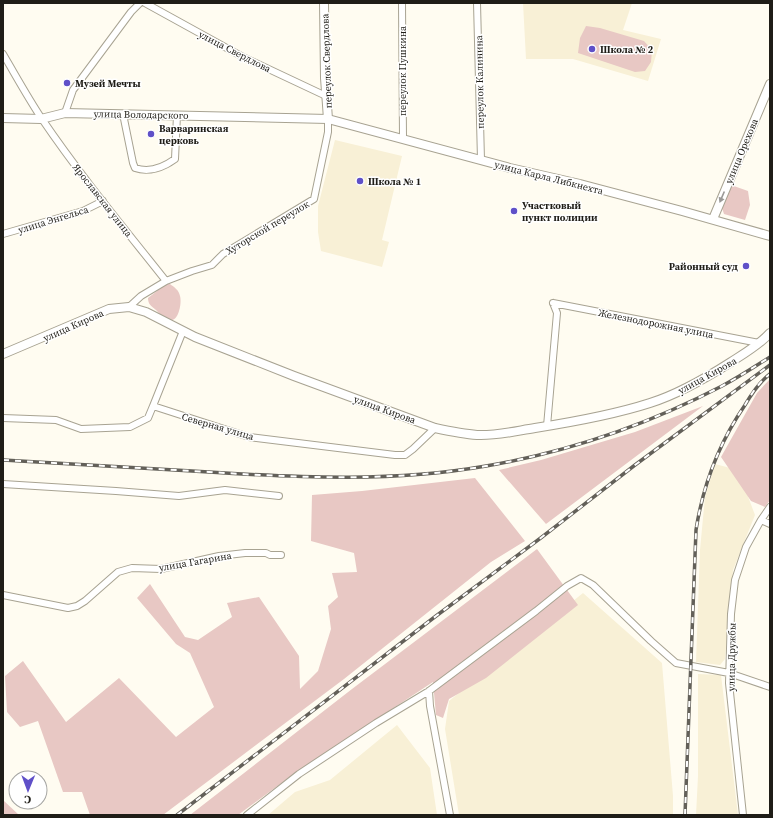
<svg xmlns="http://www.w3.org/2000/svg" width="773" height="818" viewBox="0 0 773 818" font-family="'Source Serif 4',serif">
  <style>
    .built { fill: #f8f0d6 }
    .green { fill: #e8c8c4 }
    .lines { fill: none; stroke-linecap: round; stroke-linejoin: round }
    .street-casing { stroke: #a8a392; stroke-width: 8 }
    .secondary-casing { stroke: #a8a392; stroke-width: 10 }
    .street { stroke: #fff; stroke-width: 6 }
    .secondary { stroke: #fff; stroke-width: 8 }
    .rail-casing { stroke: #636059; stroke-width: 3.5 }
    .rail { stroke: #fff; stroke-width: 2; stroke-dasharray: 6; stroke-linecap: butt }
    .oneway { fill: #9a9997 }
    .poi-dot { fill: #5f50c8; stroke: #fff; stroke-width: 1.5 }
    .labels { text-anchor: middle; stroke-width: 3; stroke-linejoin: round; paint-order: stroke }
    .poi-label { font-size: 10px; font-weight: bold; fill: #1f1d17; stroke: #fff; text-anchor: start }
    .street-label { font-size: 10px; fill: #1f1d17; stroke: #fff }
  </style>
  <rect width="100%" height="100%" fill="#fffcf1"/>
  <path class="built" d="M523 3H632L623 30 661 39 648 81 573 59H526Z
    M335 140 402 156 382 240 389 242 382 267 321 251 318 232V206Z
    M715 464 738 470 755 515 733 570 725 659 720 665 696 662 700 550 705 497Z
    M583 593 662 663 673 796V815H459L445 729 449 701Z
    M698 674 721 675 738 815H696L698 776Z
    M397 725 430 768 437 815H268L295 792 330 780Z"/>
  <path class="green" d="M586 26 600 28 644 41 652 50 651 62 645 71 635 72 578 53 580 38Z
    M731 185 748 191 750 205 745 220 724 214 722 208Z
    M166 284H170C174 287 179 290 180 296 182 302 179 324 168 320 164 319 159 313 156 310 151 306 148 304 148 298Z
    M770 379V500L765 507 751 501 721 457 757 393Z
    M703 406 546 524 499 470 541 460 635 432Z
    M475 478 525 541 491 562 344 679 163 815H90L82 792H63L38 721 20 727 7 712 5 676 23 661 66 722 119 678 176 737 214 707 190 653 176 644 137 598 150 584 185 637 198 640 232 617 227 603 259 597 299 656 300 689 318 671 331 629 328 606 338 597 332 573 357 572 354 553 311 541 312 495 362 491Z
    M537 549 578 605 486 678 449 699 443 718 436 715 433 682 298 771 238 815H190L352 689Z
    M3 800 19 815H4Z"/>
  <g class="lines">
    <defs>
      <path id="street" d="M145 3 243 57 326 96
        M402 3 403 138
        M477 3 481 160
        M3 54C16 76 28 98 42 119 80 175 124 228 166 281
        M65 113 73 90 131 12 140 3
        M123 114 133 163 135 168C149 173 164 167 175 159L177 115
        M3 234 83 211 103 201
        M553 303 759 343
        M129 307 141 296 166 281 192 271 212 265 223 254 314 199 328 132V119
        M153 406 183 331
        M3 418 56 420 81 429 130 427 148 418 153 406 249 437 395 455H405L413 449 435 428
        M547 426 557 313 553 303
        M3 484 116 491 179 496 225 490 279 496
        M761 520 770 524
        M3 595 68 608 77 606 85 601 118 572 132 568 161 569 219 556 245 553H266L270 555H281
        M429 691 430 706 450 815
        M247 815 299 774 376 723 429 691 536 611 567 586 581 578 593 585 651 641 676 663 729 673 770 687
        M743 815 729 683 731 614 735 580 746 547 761 520 770 507"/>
      <path id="secondary" d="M324 3 325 78 328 119
        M3 118 41 119 65 113 328 119 510 168 580 184 682 211 770 236
        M713 219 770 84
        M3 354 109 309 129 307 146 312 195 337 294 376 435 428C449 431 463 434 477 435 496 436 516 431 535 428 573 422 613 415 650 403 679 394 706 378 731 362 745 353 759 345 770 333"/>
    </defs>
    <use href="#street" class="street-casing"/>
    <use href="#secondary" class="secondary-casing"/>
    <use href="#street" class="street"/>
    <use href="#secondary" class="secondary"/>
    <defs>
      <path id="rail" d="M3 460C72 464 140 468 209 472 302 478 395 482 486 466 568 452 649 424 722 386 739 377 754 367 770 357
        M177 815 436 616 542 537 635 465 770 365
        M685 815 696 530C703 485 719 443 745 405 752 393 759 382 770 374"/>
    </defs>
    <use href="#rail" class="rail-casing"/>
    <use href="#rail" class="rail"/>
  </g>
  <defs><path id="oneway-solid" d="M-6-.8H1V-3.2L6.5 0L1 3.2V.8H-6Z"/></defs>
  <use class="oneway" href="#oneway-solid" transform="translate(722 197) rotate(113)"/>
  <g class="poi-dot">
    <circle cx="592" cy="49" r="4"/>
    <circle cx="67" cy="83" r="4"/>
    <circle cx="151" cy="134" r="4"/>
    <circle cx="360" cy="181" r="4"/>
    <circle cx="514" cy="211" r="4"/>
    <circle cx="746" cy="266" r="4"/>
  </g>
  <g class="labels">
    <g class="poi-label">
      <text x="600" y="53">Школа № 2</text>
      <text x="75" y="87">Музей Мечты</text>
      <text x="159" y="132">Варваринская<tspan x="159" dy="12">церковь</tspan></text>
      <text x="368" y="185">Школа № 1</text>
      <text x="522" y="209">Участковый<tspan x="522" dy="12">пункт полиции</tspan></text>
      <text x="738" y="270" text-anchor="end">Районный суд</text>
    </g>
    <g class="street-label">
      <text transform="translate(235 51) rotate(27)" y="4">улица Свердлова</text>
      <text transform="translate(326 61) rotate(-92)" y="4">переулок Свердлова</text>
      <text transform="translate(402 71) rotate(-90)" y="4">переулок Пушкина</text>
      <text transform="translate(479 82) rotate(-91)" y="4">переулок Калинина</text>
      <text transform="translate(141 114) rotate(1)" y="4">улица Володарского</text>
      <text transform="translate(741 151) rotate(-67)" y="4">улица Орехова</text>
      <text transform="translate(549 177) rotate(14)" y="4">улица Карла Либкнехта</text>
      <text transform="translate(103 200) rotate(52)" y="4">Ярославская улица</text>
      <text transform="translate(53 219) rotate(-17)" y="4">улица Энгельса</text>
      <text transform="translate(267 227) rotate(-31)" y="4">Хуторской переулок</text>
      <text transform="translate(656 323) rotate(11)" y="4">Железнодорожная улица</text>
      <text transform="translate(73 325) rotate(-24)" y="4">улица Кирова</text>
      <text transform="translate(707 375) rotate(-29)" y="4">улица Кирова</text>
      <text transform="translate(385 409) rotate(20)" y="4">улица Кирова</text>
      <text transform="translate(218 426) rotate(16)" y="4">Северная улица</text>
      <text transform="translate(195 561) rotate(-10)" y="4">улица Гагарина</text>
      <text transform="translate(731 657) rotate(-89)" y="4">улица Дружбы</text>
    </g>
  </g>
  <rect width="773" height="818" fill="none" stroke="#1f1d17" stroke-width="8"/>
  <g transform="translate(28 790) rotate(181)"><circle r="19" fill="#ffffff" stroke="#a5a5a2"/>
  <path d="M0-3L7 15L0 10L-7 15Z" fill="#5f50c8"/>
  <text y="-6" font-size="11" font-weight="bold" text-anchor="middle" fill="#1f1d17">С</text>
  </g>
</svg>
